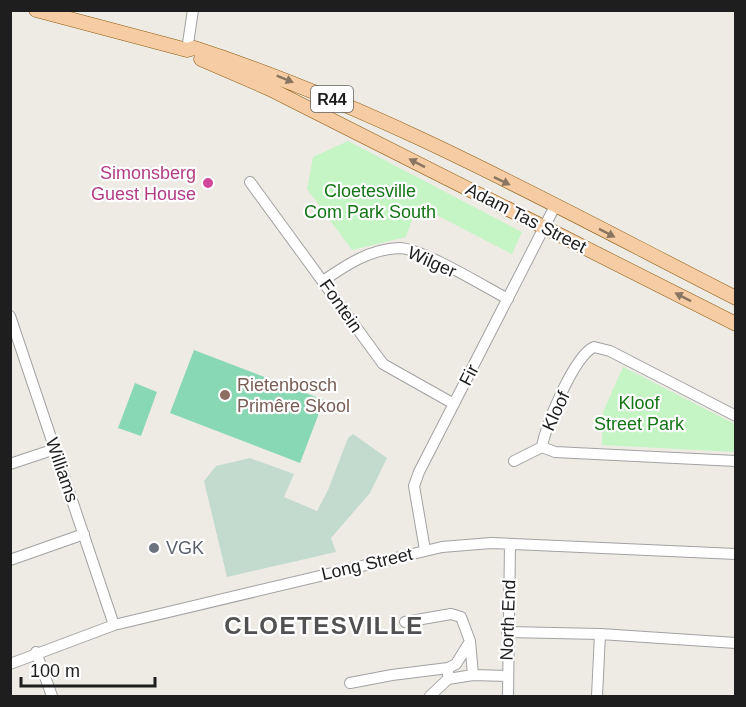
<svg xmlns="http://www.w3.org/2000/svg" width="746" height="707" viewBox="0 0 746 707" font-family="Helvetica,sans-serif">
  <style>
    .wetland { fill: #c3dbce }
    .park { fill: #c5f5c5 }
    .pitch { fill: #88d8b4 }
    .lines { fill: none; stroke-linecap: round; stroke-linejoin: round }
    .minor-casing { stroke: #a2a2a2; stroke-width: 12 }
    .major-casing { stroke: #8d5a0b; stroke-width: 15 }
    .minor { stroke: #fff; stroke-width: 10 }
    .major { stroke: #f5cca3; stroke-width: 14 }
    .oneway { fill: #8a7560 }
    .hotel-dot { fill: #d1479c; stroke: #fff; stroke-width: 2 }
    .education-dot { fill: #8d6e63; stroke: #fff; stroke-width: 2 }
    .worship-dot { fill: #6b7280; stroke: #fff; stroke-width: 2 }
    .labels { text-anchor: middle; stroke-width: 4.5; stroke-linejoin: round; paint-order: stroke }
    .shield { fill: #fff; stroke: #626262; stroke-width: 1.5 }
    .shield-label { font-size: 16px; font-weight: bold; fill: #1e1e1e }
    .hotel-label { font-size: 18px; fill: #b23c85; stroke: #fff; text-anchor: end }
    .park-label { font-size: 18px; fill: #137515; stroke: #fff }
    .street-label { font-size: 18px; fill: #1e1e1e; stroke: #fff }
    .education-label { font-size: 18px; fill: #785e54; stroke: #fff; text-anchor: start }
    .worship-label { font-size: 18px; fill: #5b616d; stroke: #fff; text-anchor: start }
    .district-label { font-size: 24px; font-weight: bold; letter-spacing: 1.5px; fill: #515151; stroke: #fff }
  </style>
  <rect width="100%" height="100%" fill="#eeebe5"/>
  <path class="wetland" d="M353 434 387 458 370 493 331 538 336 552 227 577 204 481 216 466 250 458 294 474 284 497 317 511 328 490 348 438Z"/>
  <path class="park" d="M348 141 522 232 512 254 417 205 406 237 352 250 307 189 313 157Z
    M623 367 735 424V452L602 445 603 412Z"/>
  <path class="pitch" d="M194 350 324 400 300 463 170 413Z
    M135 383 157 392 141 436 118 428Z"/>
  <g class="lines">
    <defs>
      <path id="minor" d="M187 50 193 10
        M250 182 383 364 454 404
        M323 281C346 265 370 249 399 248 422 248 485 287 508 299
        M10 316 114 625
        M736 416 610 351 594 347C574 356 545 426 542 447L555 452 736 461
        M514 461 542 447
        M10 464 55 449
        M425 550 414 486 419 472 555 206
        M10 560 84 534
        M405 622 451 614 461 617 470 641 473 675
        M507 632 600 634 736 643
        M36 652 52 696
        M10 664 114 625 442 547 491 543 736 554
        M448 676V668L456 664 469 643
        M350 683 392 675 448 668
        M430 696 448 679 473 675 507 676
        M508 696 510 544
        M597 696 600 634"/>
      <path id="major" d="M36 10 187 50 194 48C383 109 559 208 736 298
        M201 59 270 89 736 324"/>
    </defs>
    <use href="#minor" class="minor-casing"/>
    <use href="#major" class="major-casing"/>
    <use href="#minor" class="minor"/>
    <use href="#major" class="major"/>
  </g>
  <defs><path id="oneway-solid" d="M-6-.8H1V-3.2L6.5 0L1 3.2V.8H-6Z" transform="scale(1.5)"/></defs>
  <g class="oneway">
    <use href="#oneway-solid" transform="translate(285 79) rotate(22)"/>
    <use href="#oneway-solid" transform="translate(417 163) rotate(-153)"/>
    <use href="#oneway-solid" transform="translate(502 181) rotate(26)"/>
    <use href="#oneway-solid" transform="translate(607 233) rotate(27)"/>
    <use href="#oneway-solid" transform="translate(683 297) rotate(-153)"/>
  </g>
  <circle class="hotel-dot" cx="208" cy="183" r="6"/>
  <circle class="education-dot" cx="225" cy="395" r="6"/>
  <circle class="worship-dot" cx="154" cy="548" r="6"/>
  <g class="labels">
    <rect class="shield" x="311" y="86" width="42" height="26" rx="4.5"/>
    <g class="shield-label">
      <text x="332" y="105">R44</text>
    </g>
    <g class="hotel-label">
      <text x="196" y="179">Simonsberg<tspan x="196" dy="21">Guest House</tspan></text>
    </g>
    <g class="park-label">
      <text x="370" y="197">Cloetesville<tspan x="370" dy="21">Com Park South</tspan></text>
      <text x="639" y="409">Kloof<tspan x="639" dy="21">Street Park</tspan></text>
    </g>
    <g class="street-label">
      <text transform="translate(526 218) rotate(27)" y="6">Adam Tas Street</text>
      <text transform="translate(432 262) rotate(24)" y="6">Wilger</text>
      <text transform="translate(341 306) rotate(55)" y="6">Fontein</text>
      <text transform="translate(469 375) rotate(-63)" y="6">Fir</text>
      <text transform="translate(556 411) rotate(-65)" y="6">Kloof</text>
      <text transform="translate(62 470) rotate(71)" y="6">Williams</text>
      <text transform="translate(367 564) rotate(-13)" y="6">Long Street</text>
      <text transform="translate(508 620) rotate(-88)" y="6">North End</text>
    </g>
    <g class="education-label">
      <text x="237" y="391">Rietenbosch<tspan x="237" dy="21">Primêre Skool</tspan></text>
    </g>
    <g class="worship-label">
      <text x="166" y="554">VGK</text>
    </g>
    <g class="district-label">
      <text x="324" y="634">CLOETESVILLE</text>
    </g>
  </g>
  <rect width="746" height="707" fill="none" stroke="#1e1e1e" stroke-width="24"/>
  <path d="M21 677v9h134v-9" fill="none" stroke="#1e1e1e" stroke-width="3"/>
  <text x="30" y="677" font-size="18" fill="#1e1e1e" stroke="#ffffff" stroke-width="4.5" paint-order="stroke">100 m</text>
</svg>
